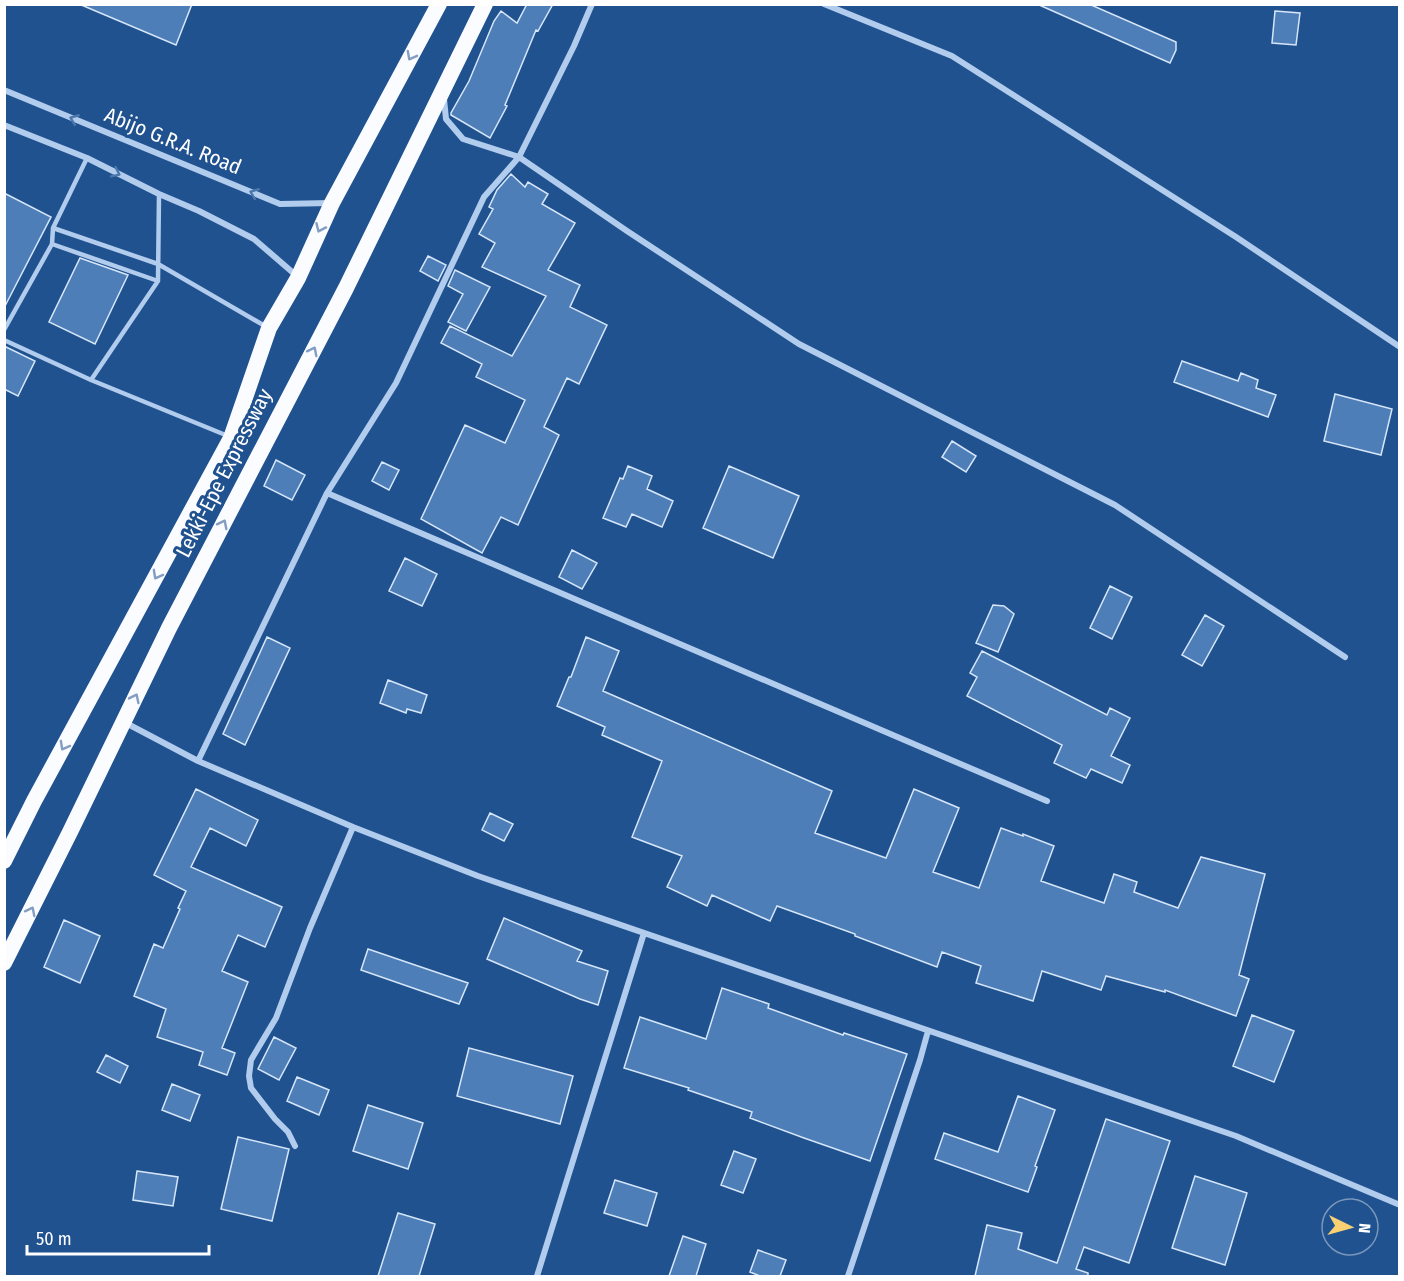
<svg xmlns="http://www.w3.org/2000/svg" width="1404" height="1281" viewBox="0 0 1404 1281" font-family="'Fira Sans Condensed',sans-serif">
  <style>
    .building { fill: #4d7eb8; stroke: #d6e6f9; stroke-width: 1.5 }
    .lines { fill: none; stroke-linecap: round; stroke-linejoin: round }
    .service { stroke: #b1cced; stroke-width: 4.5 }
    .minor { stroke: #b1cced; stroke-width: 6 }
    .trunk { stroke: #fafcff; stroke-width: 16 }
    .oneway { stroke: #839ec2 }
    .oneway2 { stroke: #4c77ac }
    .labels { text-anchor: middle; stroke-width: 6; stroke-linejoin: round; paint-order: stroke }
    .street-label { font-size: 21px; fill: #fff; stroke: #215290 }
  </style>
  <rect width="100%" height="100%" fill="#215290"/>
  <path class="building" d="M79 4H192L176 45Z
    M527 4H553L538 31 536 30 505 105 507 106 490 138 451 115V113L469 81 494 21 501 11 517 23Z
    M1037 4H1089L1176 42V50L1170 63Z
    M1275 11 1300 13 1296 45 1272 43Z
    M511 174 525 187 528 182 548 194 542 204 575 223 548 270 580 285 570 307 607 325 579 384 567 378 544 427 559 435 518 525 501 517 482 553 421 519 465 425 505 443 525 400 476 377 482 364 441 343 450 326 512 356 546 296 482 267 495 243 479 234 493 209 489 207 497 190Z
    M4 193 51 217 4 308Z
    M428 256 446 265 438 281 420 271Z
    M80 258 128 275 95 344 49 322Z
    M455 270 490 287 466 331 448 322 463 294 448 286Z
    M4 346 35 361 18 396 4 389Z
    M1182 361 1238 381 1241 373 1258 380 1256 388 1276 395 1268 417 1174 382Z
    M1335 394 1392 409 1381 455 1324 441Z
    M952 441 976 456 966 472 942 457Z
    M276 460 305 475 292 500 264 486Z
    M382 462 399 470 389 490 372 481Z
    M628 466 652 476 647 489 673 501 662 527 632 514 626 527 603 518 620 478 623 479Z
    M729 466 799 496 773 558 703 528Z
    M572 550 597 563 582 589 559 577Z
    M405 558 437 574 422 606 389 591Z
    M1110 586 1132 597 1112 639 1090 628Z
    M993 605 1004 606 1014 614 998 652 976 643Z
    M1205 615 1224 626 1202 666 1182 655Z
    M267 637 290 648 245 745 223 734Z
    M586 637 619 651 603 691 832 791 815 833 886 858 914 789 959 808 933 872 979 888 1001 828 1023 836V834L1054 846 1041 881 1104 903 1114 874 1137 882 1134 892 1178 908 1201 857 1265 874 1239 975 1249 979 1236 1016 1165 990V992L1106 976 1101 990 1042 971 1033 1001 976 983 981 966 942 952 937 967 855 936V934L777 906 770 921 712 895 707 906 667 887 682 856 632 837 662 761 602 735 605 727 557 706 569 677H571Z
    M982 651 1107 715 1110 708 1130 718 1111 756 1130 765 1122 783 1091 769 1086 778 1054 763 1062 745 967 696 977 677 970 673Z
    M388 680 427 695 421 713 407 709 406 713 380 703Z
    M196 789 258 820 246 846 210 828 191 867 282 907 265 947 238 935 222 971 248 982 222 1048 235 1053 227 1075 199 1065 203 1052 157 1037 166 1009 134 996 154 944 163 948 180 909 178 908 186 891 154 875Z
    M490 813 513 824 504 841 482 830Z
    M504 918 582 951 577 961 608 971 598 1005 580 999 487 959Z
    M64 920 100 936 80 983 44 967Z
    M368 949 468 983 459 1004 361 970Z
    M722 988 769 1004 768 1008 843 1035 844 1033 907 1054 870 1161 804 1138 750 1118 752 1112 688 1090 689 1088 624 1068 640 1017 706 1039Z
    M1252 1015 1294 1031 1274 1082 1233 1066Z
    M274 1037 296 1048 279 1080 258 1069Z
    M469 1048 573 1076 560 1124 457 1096Z
    M106 1055 128 1066 120 1083 97 1072Z
    M297 1077 329 1090 319 1115 287 1101Z
    M172 1084 200 1095 190 1121 162 1110Z
    M1018 1096 1055 1110 1035 1166 1037 1167 1028 1192 935 1159 944 1133 998 1152Z
    M368 1105 423 1123 408 1169 353 1151Z
    M1106 1119 1170 1141 1129 1263 1084 1247 1076 1269 1088 1273V1276H975L987 1225 1022 1233 1018 1249 1057 1263Z
    M238 1137 289 1149 272 1221 221 1209Z
    M734 1151 756 1159 743 1193 721 1185Z
    M137 1171 178 1177 173 1206 133 1200Z
    M1195 1176 1247 1193 1225 1265 1172 1248Z
    M615 1180 657 1193 647 1226 604 1213Z
    M398 1213 435 1224 419 1276H378Z
    M683 1236 706 1244 696 1276H669Z
    M758 1250 786 1260 780 1276H760L750 1272Z"/>
  <g class="lines">
    <path class="service" d="M53 228 158 264 265 326
      M52 244 158 281
      M4 330 52 244 53 228 87 158
      M4 340 91 380 228 436
      M91 380 158 281 159 194"/>
    <path class="minor" d="M824 4 952 56 1236 237 1400 347
      M4 90 280 204 331 203
      M444 99 446 119 463 139 519 157 627 231 799 344 1115 505 1345 657
      M4 125 87 158 159 194 199 211 254 239 298 277
      M327 493 1047 801
      M124 722 198 761 353 827 478 876 1236 1136 1400 1205
      M198 761 327 493 396 383 484 197 519 157 574 46 592 4
      M295 1146 288 1132 275 1119 251 1088 249 1076 251 1060 276 1018 310 928 353 827
      M537 1276 644 933
      M848 1276 920 1060 928 1031"/>
    <path class="trunk" d="M4 861 34 801 231 438 269 328 298 278 332 203 439 4
      M4 963 70 832 169 628 346 288 485 4"/>
  </g>
  <defs><path id="oneway-chevron" d="M-2-3.5L2.5 0L-2 3.5" fill="none" stroke-width="1.6" stroke-linecap="round" stroke-linejoin="round" transform="scale(1.5)"/></defs>
  <g class="oneway">
    <use href="#oneway-chevron" transform="translate(411 56) rotate(118)"/>
    <use href="#oneway-chevron" transform="translate(320 228) rotate(114)"/>
    <use href="#oneway-chevron" transform="translate(313 351) rotate(-63)"/>
    <use href="#oneway-chevron" transform="translate(223 524) rotate(-63)"/>
    <use href="#oneway-chevron" transform="translate(157 575) rotate(119)"/>
    <use href="#oneway-chevron" transform="translate(135 698) rotate(-64)"/>
    <use href="#oneway-chevron" transform="translate(64 746) rotate(119)"/>
    <use href="#oneway-chevron" transform="translate(31 911) rotate(-63)"/>
  </g>
  <g class="oneway2">
    <use href="#oneway-chevron" transform="translate(74 119) rotate(-158)"/>
    <use href="#oneway-chevron" transform="translate(116 173) rotate(26)"/>
    <use href="#oneway-chevron" transform="translate(254 193) rotate(-158)"/>
  </g>
  <g class="labels">
    <g class="street-label">
      <text transform="translate(173 141) rotate(22)" y="7">Abijo G.R.A. Road</text>
      <text transform="translate(224 473) rotate(-63)" y="7">Lekki-Epe Expressway</text>
    </g>
  </g>
  <rect width="1404" height="1281" fill="none" stroke="#ffffff" stroke-width="12"/>
  <g transform="translate(1350 1227) rotate(95)"><circle r="28" fill="#215290" stroke="#7a97bc" stroke-width="1.5"/>
  <path d="M0-4.5L10 22L0 15L-10 22Z" fill="#f9d072"/>
  <text y="-9" font-size="16" font-weight="bold" text-anchor="middle" fill="#ffffff">N</text>
  </g>
  <path d="M27 1245v9h182v-9" fill="none" stroke="#ffffff" stroke-width="3"/>
  <text x="36" y="1245" font-size="18" fill="#ffffff" stroke="#215290" stroke-width="4.5" paint-order="stroke">50 m</text>
</svg>
